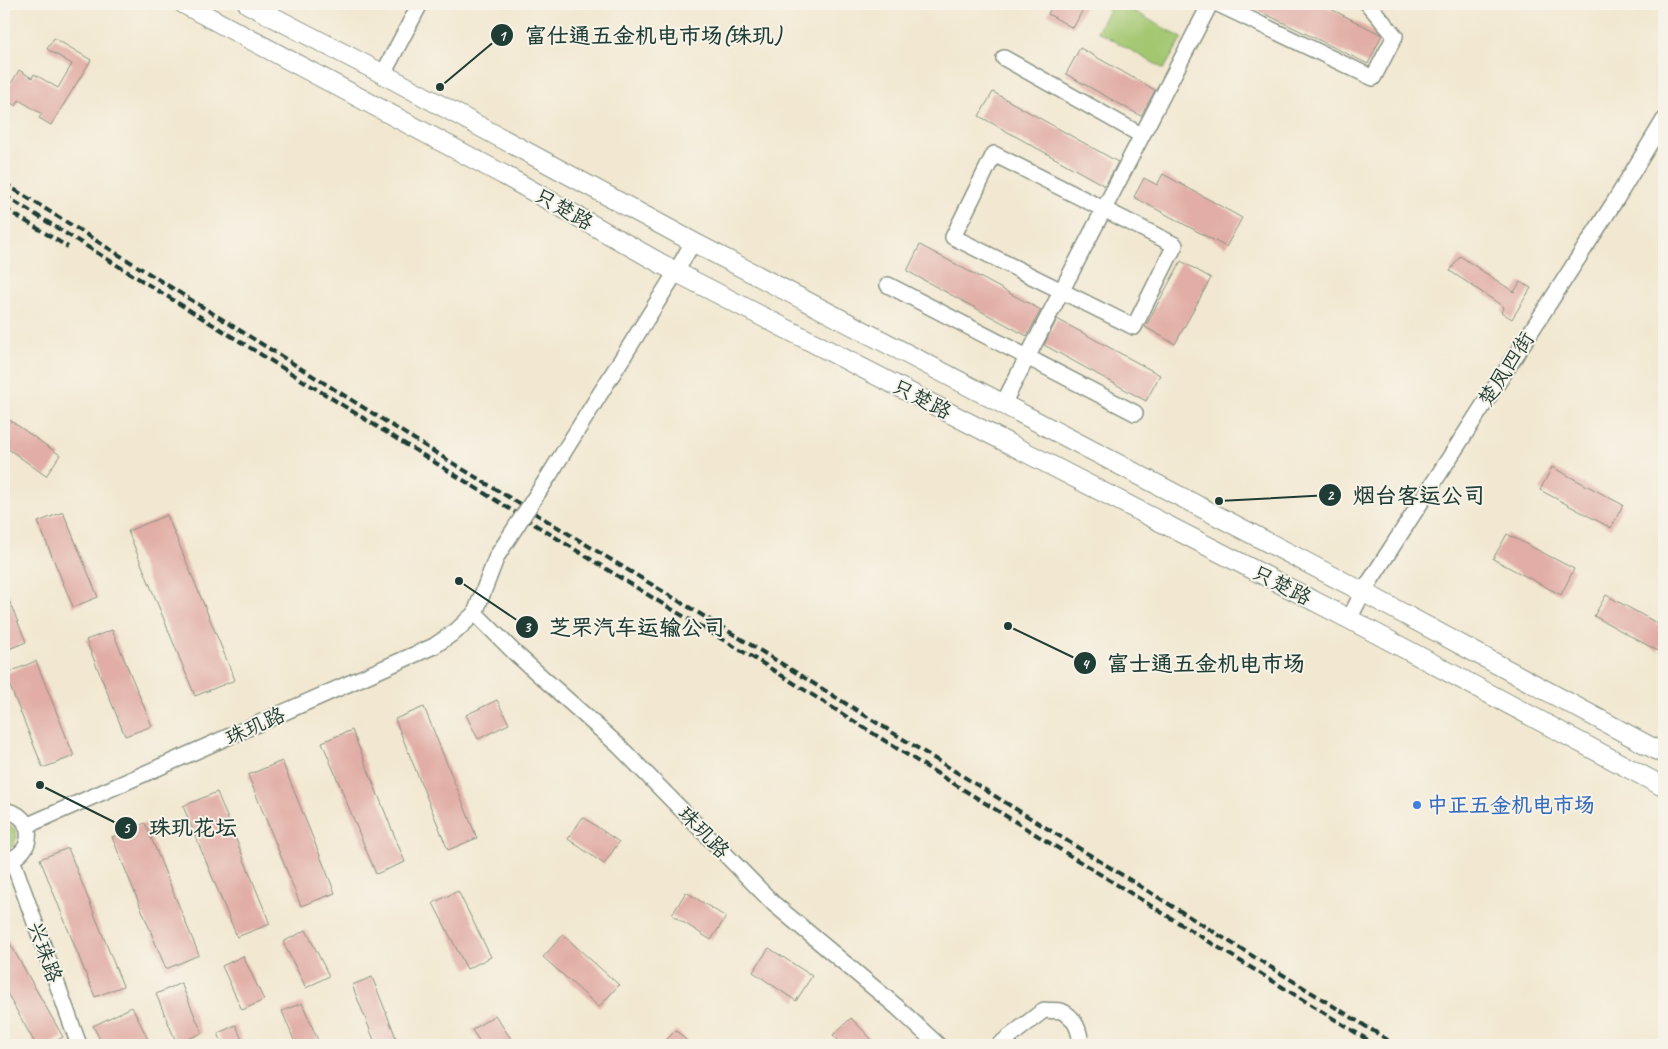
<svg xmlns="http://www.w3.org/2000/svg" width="1668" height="1049" viewBox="0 0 1668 1049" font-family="Caveat,'LXGW WenKai TC',sans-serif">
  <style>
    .green { fill: #a3c771; stroke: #618252 }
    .building { fill: #e1ada6 }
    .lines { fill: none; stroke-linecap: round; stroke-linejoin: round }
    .minor-casing { stroke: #889282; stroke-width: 18 }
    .major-casing { stroke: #889282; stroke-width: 21 }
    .minor { stroke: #fff; stroke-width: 15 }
    .major { stroke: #fff; stroke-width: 19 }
    .rail { stroke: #1f3d34; stroke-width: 4; stroke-dasharray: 8 4; stroke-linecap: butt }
    .minor-bridge-casing { stroke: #889282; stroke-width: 18; stroke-linecap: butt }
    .minor-bridge { stroke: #fff; stroke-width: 15 }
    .shop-dot { fill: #3f7fe0; stroke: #f7f3e8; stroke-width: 2 }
    .labels { text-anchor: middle; stroke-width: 4; stroke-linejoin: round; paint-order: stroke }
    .street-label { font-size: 21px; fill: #1f3d34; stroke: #f7f3e8 }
    .shop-label { font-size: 21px; font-weight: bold; fill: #366cbe; stroke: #f7f3e8; text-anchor: start }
    .leader { fill: none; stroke: #1f3d34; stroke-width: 2 }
    .callout-dot { fill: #1f3d34; stroke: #f7f3e8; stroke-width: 2 }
    .mark-label { font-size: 15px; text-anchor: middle; font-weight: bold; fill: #fff }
    .callout-label { font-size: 22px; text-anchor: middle; font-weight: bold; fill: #1f3d34; stroke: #f7f3e8; stroke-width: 4; stroke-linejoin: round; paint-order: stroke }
  </style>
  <rect width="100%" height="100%" fill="#f7f3e8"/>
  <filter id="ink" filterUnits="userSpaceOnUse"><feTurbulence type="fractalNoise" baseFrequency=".02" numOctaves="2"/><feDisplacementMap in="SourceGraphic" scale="10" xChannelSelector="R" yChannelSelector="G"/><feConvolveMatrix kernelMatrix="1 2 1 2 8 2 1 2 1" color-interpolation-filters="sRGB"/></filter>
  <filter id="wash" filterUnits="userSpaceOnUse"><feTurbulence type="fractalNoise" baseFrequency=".0096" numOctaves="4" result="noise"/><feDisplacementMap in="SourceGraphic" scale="20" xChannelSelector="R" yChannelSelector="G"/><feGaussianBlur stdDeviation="1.12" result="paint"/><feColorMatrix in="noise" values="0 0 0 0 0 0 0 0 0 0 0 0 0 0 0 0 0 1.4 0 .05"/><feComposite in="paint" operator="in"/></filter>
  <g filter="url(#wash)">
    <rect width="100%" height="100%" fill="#f2e8d1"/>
    <path class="green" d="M1112 4H1121L1182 38 1164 69 1097 31Z
      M4 823C12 824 16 830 17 837L13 846 4 850Z"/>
    <g id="blocks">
      <path class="building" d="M1053 4H1086L1073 28 1048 14Z
        M1245 4H1321L1382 35 1368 64Z
        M54 38 91 60 51 125 39 118 42 114 19 100 16 106 4 99V96L19 70 32 78 34 74 58 88 72 64 47 49Z
        M1080 48 1155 90 1141 116 1066 74Z
        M993 92 1118 162 1105 186 979 116Z
        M1163 174 1242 218 1226 247 1134 197 1144 178 1157 185Z
        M920 245 1041 310 1027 336 907 271Z
        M1460 256 1514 292 1520 282 1531 288 1512 319 1501 312 1504 307 1450 271Z
        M1181 261 1211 278 1175 344 1145 327Z
        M1057 319 1160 375 1146 401 1044 345Z
        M4 416 60 455 46 476 4 446Z
        M1552 467 1623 505 1611 528 1540 490Z
        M63 512 98 597 73 607 38 522Z
        M167 515 235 680 195 696 128 531Z
        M1507 534 1574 569 1561 595 1493 559Z
        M4 588 26 642 4 651Z
        M1606 595 1664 627V639L1658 651 1594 616Z
        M112 630 152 726 125 736 86 640Z
        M36 661 74 756 43 768 5 674Z
        M497 700 509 724 478 739 466 715Z
        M424 707 477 838 448 850 395 719Z
        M352 730 405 862 376 874 322 742Z
        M282 761 335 893 301 906 248 775Z
        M217 792 270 924 237 937 183 806Z
        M583 817 619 842 604 864 568 839Z
        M145 823 199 955 166 969 112 837Z
        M68 848 123 986 95 997 40 859Z
        M458 891 491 957 467 969 433 903Z
        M686 892 726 917 711 940 672 915Z
        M306 930 329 976 306 988 283 942Z
        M4 933 63 1037 48 1045H36L4 988Z
        M563 935 619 985 599 1007 543 957Z
        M769 948 812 976 796 1001 753 972Z
        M243 956 264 1000 242 1010 222 966Z
        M372 977 399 1045H376L352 985Z
        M181 983 202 1033 177 1044 156 994Z
        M302 1003 320 1045H296L282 1011Z
        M132 1007 151 1045H103L93 1026Z
        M495 1015 515 1045H482L472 1030Z
        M851 1018 877 1045H843L833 1035Z
        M236 1025 244 1045H223L218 1033Z
        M676 1030 691 1045H661Z"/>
    </g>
  </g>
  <g filter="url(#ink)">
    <use href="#blocks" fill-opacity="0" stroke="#889282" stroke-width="1"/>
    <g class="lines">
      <defs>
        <path id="minor" d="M1218 4 1373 78 1395 36 1368 4
          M1004 58 1141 135
          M383 74 420 4
          M994 154 1175 245 1134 327 953 237Z
          M888 285 1135 413
          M1003 404 1210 4
          M550 474 676 272 693 242
          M475 613 516 654 619 746 774 904 897 1007 938 1045
          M1349 619 1363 592 1615 201 1664 120
          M4 811C35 812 38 855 4 861
          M26 826 434 646 456 631 475 613 497 556
          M12 859 79 1045
          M999 1045 1044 1010C1049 1011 1056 1010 1061 1011 1075 1016 1080 1032 1081 1045"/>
        <path id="major" d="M184 4 504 175 676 272 1349 619 1664 787
          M248 4 383 74 693 242 1363 592 1664 754"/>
      </defs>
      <use href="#minor" class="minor-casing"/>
      <use href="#major" class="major-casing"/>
      <use href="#minor" class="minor"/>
      <use href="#major" class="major"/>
      <path class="rail" d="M4 183 441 456 787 667 1396 1045
        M4 195 658 601 762 663 901 751 1376 1045
        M4 208 68 247"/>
      <defs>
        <path id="minor-bridge" d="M497 556 550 474"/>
      </defs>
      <use href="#minor-bridge" class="minor-bridge-casing"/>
      <use href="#minor-bridge" class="minor-bridge"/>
    </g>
  </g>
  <circle class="shop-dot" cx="1417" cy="805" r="5"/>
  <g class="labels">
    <g class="street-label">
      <text transform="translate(564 209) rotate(29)" y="7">只楚路</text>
      <text transform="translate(1506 369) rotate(-57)" y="7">楚凤四街</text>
      <text transform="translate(922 399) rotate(27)" y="7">只楚路</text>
      <text transform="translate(1282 585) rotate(27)" y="7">只楚路</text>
      <text transform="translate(255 726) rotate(-24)" y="7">珠玑路</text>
      <text transform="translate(704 832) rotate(46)" y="7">珠玑路</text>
      <text transform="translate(45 952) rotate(70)" y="7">兴珠路</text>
    </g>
    <g class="shop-label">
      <text x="1427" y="812">中正五金机电市场</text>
    </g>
  </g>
  <path class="leader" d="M440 87L502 35M1219 501L1330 495M459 581L527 627M1008 626L1085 663M40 785L126 828"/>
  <g class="callout-dot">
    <circle cx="440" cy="87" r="5"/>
    <circle cx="1219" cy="501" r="5"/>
    <circle cx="459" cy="581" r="5"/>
    <circle cx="1008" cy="626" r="5"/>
    <circle cx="40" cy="785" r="5"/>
    <circle cx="502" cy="35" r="12"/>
    <circle cx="1330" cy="495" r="12"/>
    <circle cx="527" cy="627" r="12"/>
    <circle cx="1085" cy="663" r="12"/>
    <circle cx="126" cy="828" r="12"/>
  </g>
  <g class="mark-label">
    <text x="502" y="41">1</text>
    <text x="1330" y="500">2</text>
    <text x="527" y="632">3</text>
    <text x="1085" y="669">4</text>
    <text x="126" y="833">5</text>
  </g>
  <g class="callout-label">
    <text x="653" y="43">富仕通五金机电市场(珠玑)</text>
    <text x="1419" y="503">烟台客运公司</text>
    <text x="637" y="635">芝罘汽车运输公司</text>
    <text x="1206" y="671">富士通五金机电市场</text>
    <text x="193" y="835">珠玑花坛</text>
  </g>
  <rect width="1668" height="1049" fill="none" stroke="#f7f3e8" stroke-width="20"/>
</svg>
